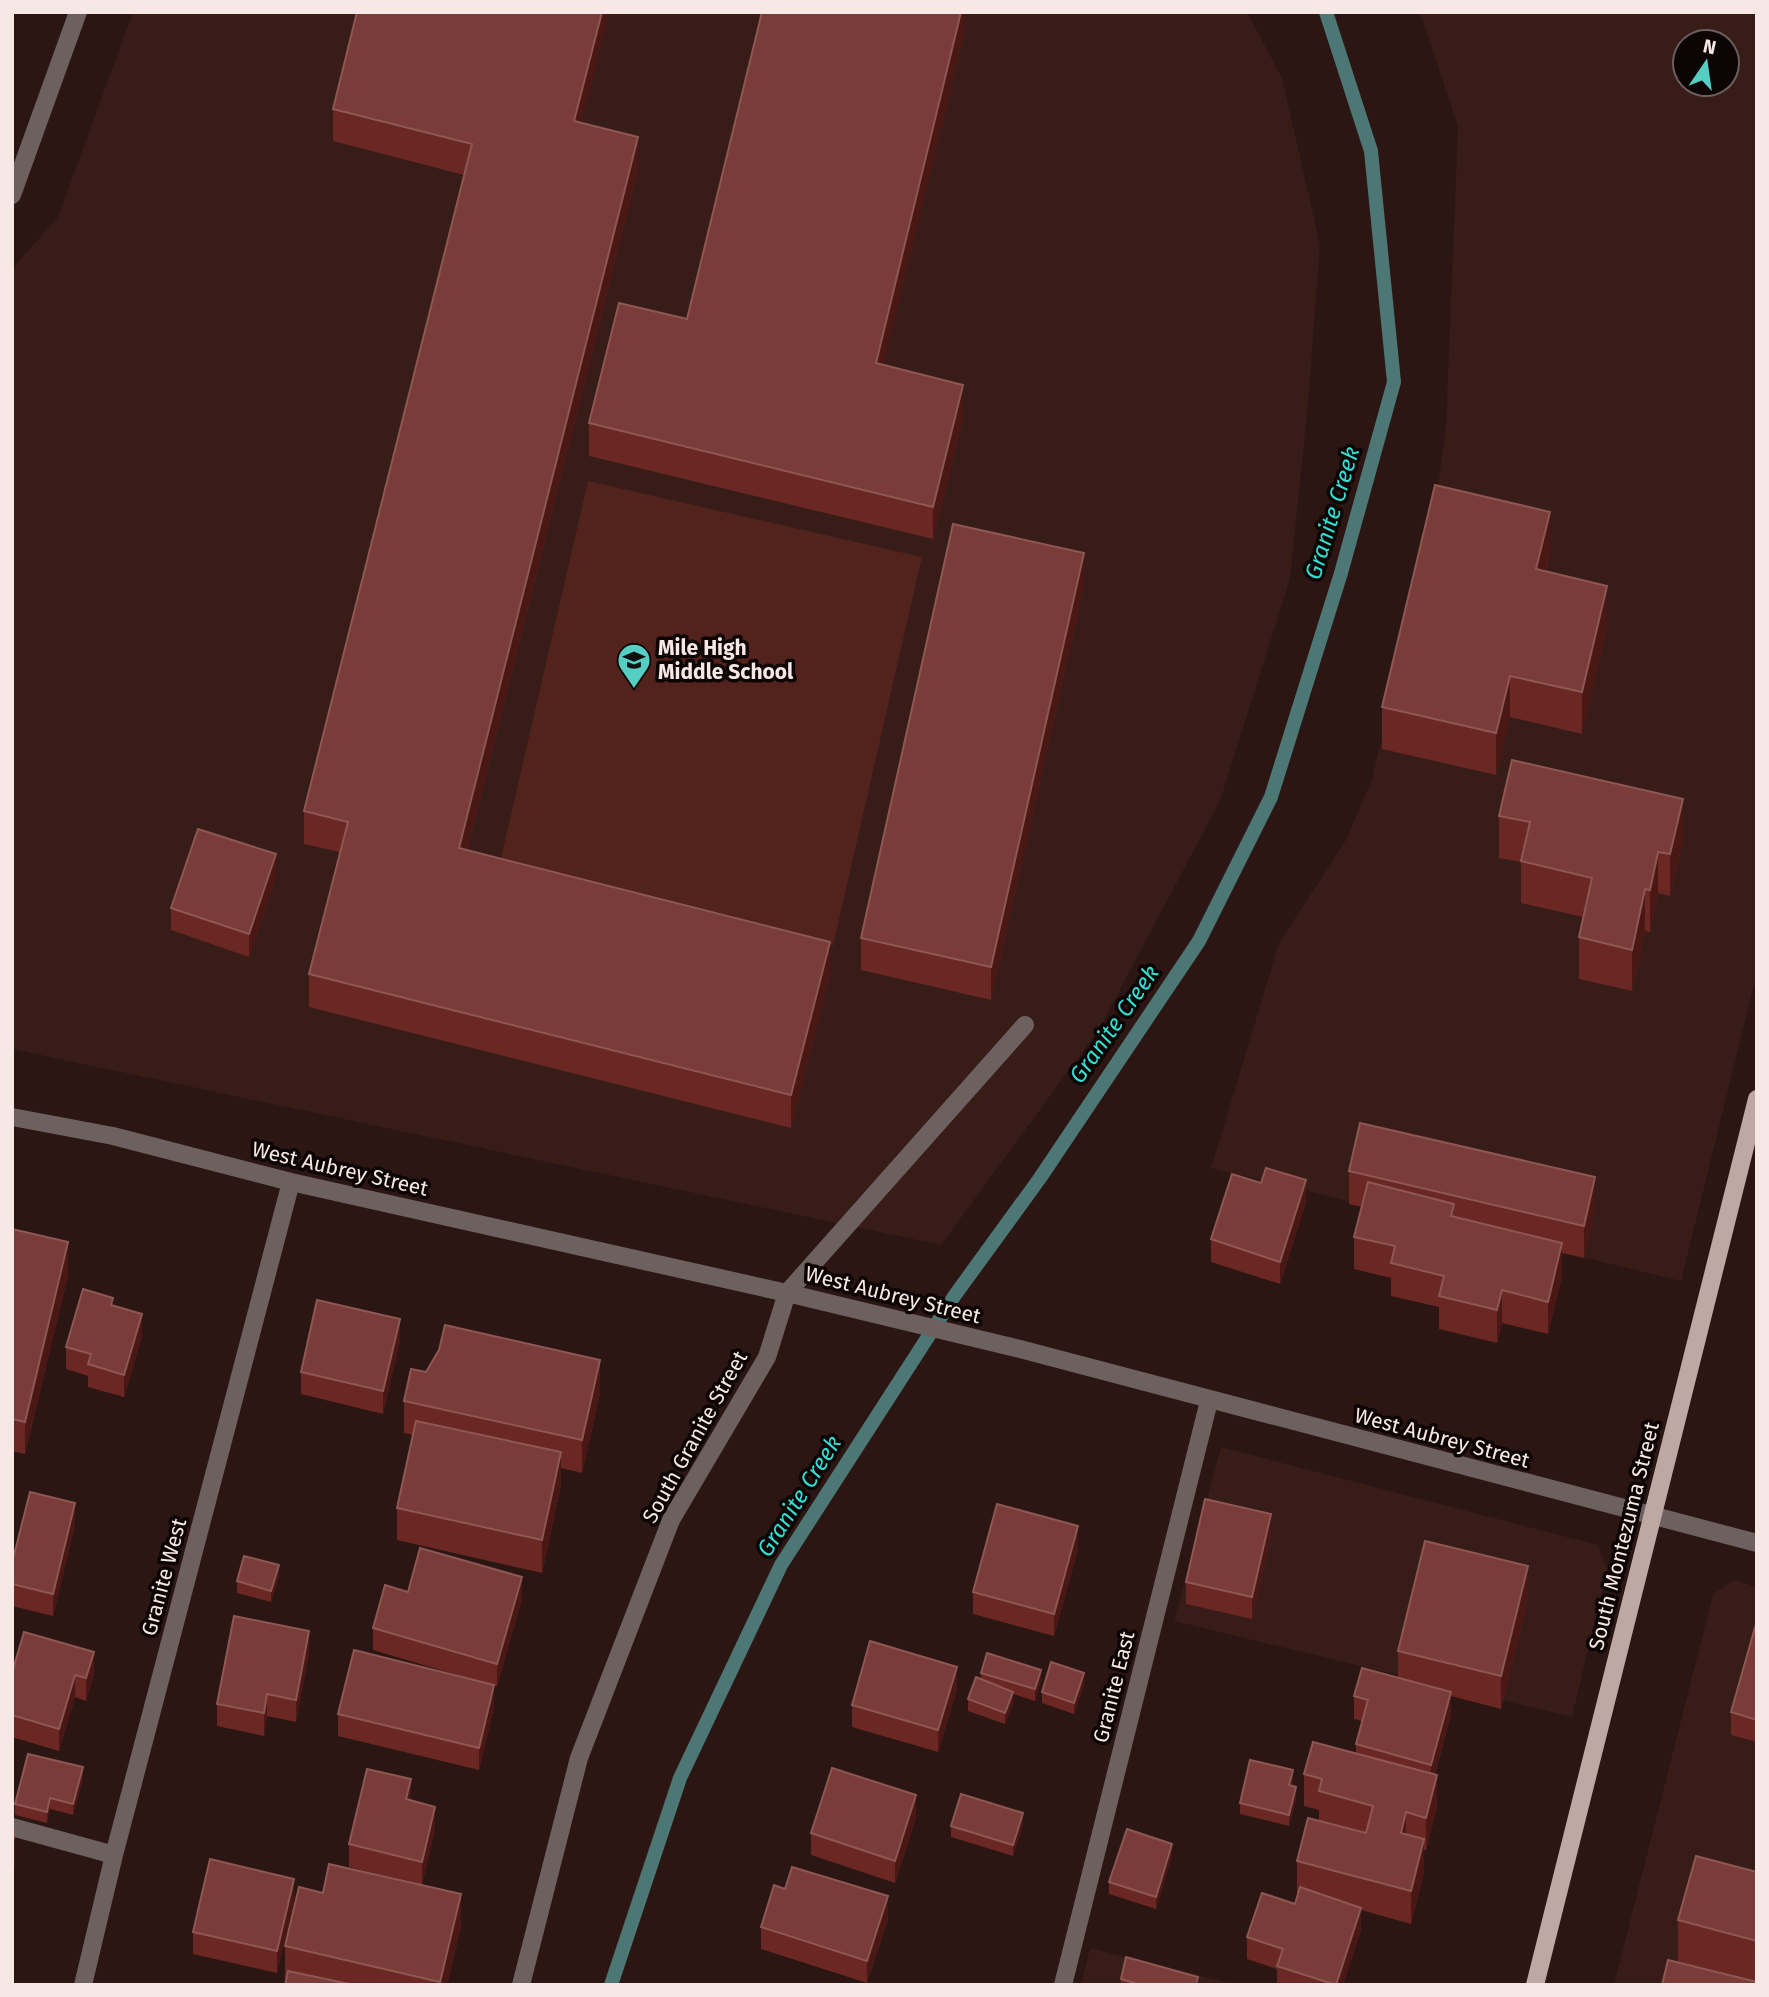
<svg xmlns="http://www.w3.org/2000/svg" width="1769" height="1997" viewBox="0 0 1769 1997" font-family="'Fira Sans',sans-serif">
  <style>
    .built { fill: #371c18; fill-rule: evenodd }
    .green { fill: #52221d }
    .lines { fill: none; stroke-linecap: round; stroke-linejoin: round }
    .stream { stroke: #4c7774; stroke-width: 14 }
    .minor { stroke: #6d615f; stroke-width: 18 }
    .major { stroke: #bfa7a3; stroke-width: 18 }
    .wall { fill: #6a2723 }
    .shaded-wall { fill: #4a1814 }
    .building { fill: #793c38; stroke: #8d5753; stroke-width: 2 }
    .labels { text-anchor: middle; stroke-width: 7; stroke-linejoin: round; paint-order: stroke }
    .poi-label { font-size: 21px; font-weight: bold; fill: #f7e8e5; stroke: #0d0504; text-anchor: start }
    .street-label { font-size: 21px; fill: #f7e8e5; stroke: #0d0504 }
    .water-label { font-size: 23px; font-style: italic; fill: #33ded3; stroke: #0d0504 }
  </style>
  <rect width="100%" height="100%" fill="#2b1613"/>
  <path class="built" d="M133 12H1247L1282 78 1320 245 1308 405 1290 579 1220 801 1099 1029 941 1245 12 1049V269L58 217Z
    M1420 12H1757V973L1681 1281 1211 1168 1279 943 1346 840 1372 779 1434 517 1446 425 1458 127ZM1685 42H1727V84H1685Z
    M1221 1447 1598 1545 1607 1569 1572 1717 1174 1621Z
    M1734 1580 1757 1587V1985H1614L1713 1594Z
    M1090 1948 1238 1985H1081Z"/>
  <path class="green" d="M588 481 922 557 833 946 498 871Z"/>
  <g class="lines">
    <path class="stream" d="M611 1985 680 1778 781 1565 955 1295 1040 1178 1199 941 1271 797 1341 573 1394 382 1371 151 1326 12"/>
    <path class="minor" d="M12 195 78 12
      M12 1117 113 1136 291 1182 787 1293 1020 1349 1757 1543
      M12 1827 114 1855
      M83 1985 114 1855 291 1182
      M521 1985 579 1758 671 1520 767 1357 787 1293 1025 1025
      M1063 1985 1209 1401"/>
    <path class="major" d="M1535 1985 1757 1099"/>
  </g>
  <path class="wall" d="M965 12V31L883 365 963 418 933 539 589 456V423L687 319Z
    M333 109 582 123 638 170 467 850 830 974 791 1128 309 1007V974L340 852 304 844V811L464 175 333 141Z
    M1550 553 1546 572 1607 627 1582 734 1510 717 1496 775 1382 749V707Z
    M1084 586 991 1000 861 970V938Z
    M1499 816 1683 841 1670 896 1658 893 1650 932 1645 931 1632 991 1579 979V937L1583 917 1521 903V862L1499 858Z
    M276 877 249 957 171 930V908Z
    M1349 1171 1595 1209 1584 1258 1562 1253V1276L1548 1334 1502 1323 1497 1343 1439 1329V1307L1391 1296V1278L1354 1269V1237L1362 1207 1349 1204Z
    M1306 1202 1280 1284 1211 1262V1239Z
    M12 1229 68 1275 25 1454 12 1451Z
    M113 1305 142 1336 124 1397 88 1387V1376L66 1369V1347Z
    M400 1341 383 1414 301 1394V1372Z
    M426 1372 600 1393 582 1473 561 1468V1485L542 1573 397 1540V1508L413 1435 404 1433V1401Z
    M75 1525 53 1616 12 1606V1563Z
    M1271 1536 1252 1619 1186 1604V1582Z
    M1078 1549 1054 1636 973 1614V1592Z
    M279 1576 271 1602 237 1593V1581Z
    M408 1592 522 1599 497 1686H494V1707L479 1770 338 1736V1714L474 1680 373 1650V1628Z
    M1528 1598 1501 1709 1451 1696V1714L1435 1774 1437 1807 1426 1850H1424V1872L1411 1924 1361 1910V1930L1343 1985H1277V1969L1247 1959V1937L1295 1904 1298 1893H1297V1861L1319 1821V1810L1304 1806V1774L1356 1753V1744L1362 1721 1354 1719V1696L1398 1677V1651Z
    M1757 1625V1742L1731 1735V1712Z
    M309 1653 296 1722 267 1716 264 1736 217 1726V1704Z
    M12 1673 94 1674 86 1701 75 1697 59 1751 12 1737Z
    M981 1673 1041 1681 1035 1701 1013 1694V1703L1005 1724 968 1711V1699L981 1680Z
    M1084 1684 1074 1714 1042 1703V1692Z
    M957 1689 938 1752 852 1727V1705Z
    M83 1778 73 1815 50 1809 47 1823 15 1815V1804Z
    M1293 1782 1292 1786 1296 1798 1289 1826 1240 1814V1803Z
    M411 1801 435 1829 422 1885 349 1867V1844Z
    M916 1818 895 1883 811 1855V1833Z
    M1023 1824 1013 1856 951 1837V1826Z
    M1172 1855 1156 1909 1109 1894V1882Z
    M1757 1872V1985L1678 1962V1920Z
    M294 1901 277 1973 193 1954V1932Z
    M888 1919 867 1983 761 1949V1927Z
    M461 1926 447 1985H285L286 1979H285V1946Z
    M1121 1979 1198 1985H1121Z"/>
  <path class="shaded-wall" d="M602 12H610L574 153V121Z
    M961 12H965V31L876 396V363Z
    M638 137V170L459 881V848Z
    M963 385V418L933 539V507Z
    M1550 512V553L1536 611V569Z
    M1084 553V586L991 1000V967Z
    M1607 586V627L1582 734V692Z
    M1510 676V717L1496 775V733Z
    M1683 799V841L1670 896V854Z
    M1658 852V893L1650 932V890Z
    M276 854V877L249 957V934Z
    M1645 889V931L1632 991V950Z
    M830 942V974L791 1128V1095Z
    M1595 1177V1209L1584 1258V1226Z
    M1306 1180V1202L1280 1284V1262Z
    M68 1242V1275L25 1454V1422Z
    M1562 1243V1276L1548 1334V1302Z
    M1502 1290V1323L1497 1343V1310Z
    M142 1314V1336L124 1397V1375Z
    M400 1319V1341L383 1414V1391Z
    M600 1360V1393L582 1473V1440Z
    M561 1452V1485L542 1573V1540Z
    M75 1503V1525L53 1616V1594Z
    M1271 1514V1536L1252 1619V1597Z
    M1078 1526V1549L1054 1636V1614Z
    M279 1565V1576L271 1602V1591Z
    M1528 1566V1598L1501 1709V1676Z
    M522 1577V1599L497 1686V1664Z
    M309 1631V1653L296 1722V1700Z
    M94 1652V1674L86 1701V1678Z
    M957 1667V1689L938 1752V1730Z
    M1041 1670V1681L1035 1701V1689Z
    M1084 1673V1684L1074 1714V1703Z
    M75 1675V1697L59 1751V1729Z
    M494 1685V1707L479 1770V1748Z
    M1013 1692V1703L1005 1724V1713Z
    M1451 1692V1714L1431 1787V1765Z
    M267 1694V1716L264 1736V1713Z
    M83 1767V1778L73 1815V1804Z
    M1293 1770V1782L1289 1797V1785Z
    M1437 1775V1807L1426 1850V1818Z
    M411 1779V1802L406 1799Z
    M1296 1787V1798L1289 1826V1815Z
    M916 1795V1818L895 1883V1861Z
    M50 1798V1809L47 1823V1812Z
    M435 1807V1829L422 1885V1862Z
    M1406 1812V1845L1401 1833Z
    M1023 1813V1824L1013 1856V1845Z
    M15 1832V1865L12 1878V1845Z
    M1424 1839V1872L1411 1924V1891Z
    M1172 1844V1855L1156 1909V1897Z
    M294 1879V1901L277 1973V1951Z
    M461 1894V1926L447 1985H440Z
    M888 1896V1919L867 1983V1961Z
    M1361 1908V1930L1343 1985H1336Z"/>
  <path class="building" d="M357 12H602L574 121 638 137 459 848 830 942 791 1095 309 974 348 822 304 811 472 144 333 109Z
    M762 12H961L876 363 963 385 933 507 589 423 619 303 687 319Z
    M1435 485 1550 512 1536 569 1607 586 1582 692 1510 676 1496 733 1382 707Z
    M953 524 1084 553 991 967 861 938Z
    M1512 760 1683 799 1670 854 1658 852 1650 890 1645 889 1632 950 1579 937 1592 878 1521 861 1530 822 1499 816Z
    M198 829 276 854 249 934 171 908Z
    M1360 1123 1595 1177 1584 1226 1349 1171Z
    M1266 1168 1306 1180 1280 1262 1211 1239 1232 1174 1261 1183Z
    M1368 1182 1454 1204 1451 1216 1562 1243 1548 1302 1502 1290 1497 1310 1439 1296 1444 1276 1391 1263 1395 1246 1354 1237Z
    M12 1229 68 1242 25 1422 12 1419Z
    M83 1289 113 1298 111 1305 142 1314 124 1375 88 1364 91 1354 66 1347Z
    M317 1300 400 1319 383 1391 301 1372Z
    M445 1325 600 1360 582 1440 404 1401 411 1369 426 1372 439 1350Z
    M416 1421 561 1452 542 1540 397 1508Z
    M30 1492 75 1503 53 1594 12 1584V1563Z
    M1205 1499 1271 1514 1252 1597 1186 1582Z
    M997 1504 1078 1526 1054 1614 973 1592Z
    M1425 1541 1528 1566 1501 1676 1398 1651Z
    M420 1548 522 1577 497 1664 373 1628 385 1585 408 1592Z
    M244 1556 279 1565 271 1591 237 1581Z
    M234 1616 309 1631 296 1700 267 1694 264 1713 217 1704Z
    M1756 1624 1757 1625V1720L1731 1712Z
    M24 1632 94 1652 86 1678 75 1675 59 1729 12 1715V1673Z
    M870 1641 957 1667 938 1730 852 1705Z
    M354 1650 494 1685 479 1748 338 1714Z
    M987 1653 1041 1670 1035 1689 981 1673Z
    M1051 1662 1084 1673 1074 1703 1042 1692Z
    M1362 1668 1451 1692 1431 1765 1356 1744 1368 1700 1354 1696Z
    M976 1677 1013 1692 1005 1713 968 1699Z
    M1313 1742 1437 1775 1426 1818 1406 1812 1401 1833 1424 1839 1411 1891 1297 1861 1308 1818 1366 1833 1373 1806 1319 1791 1322 1779 1304 1774Z
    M28 1754 83 1767 73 1804 50 1798 47 1812 15 1804Z
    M1250 1760 1293 1770 1289 1785 1296 1787 1289 1815 1240 1803Z
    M832 1768 916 1795 895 1861 811 1833Z
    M367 1769 411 1779 406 1799 435 1807 422 1862 349 1844Z
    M961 1794 1023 1813 1013 1845 951 1826Z
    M1127 1829 1172 1844 1156 1897 1109 1882Z
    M12 1832H15L12 1845Z
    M1696 1856 1757 1872V1941L1678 1920Z
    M210 1859 294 1879 277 1951 193 1932Z
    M329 1864 461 1894 440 1982 285 1946 299 1887 323 1893Z
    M792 1867 888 1896 867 1961 761 1927 774 1885 785 1889Z
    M1300 1887 1361 1908 1336 1985 1277 1966 1283 1949 1247 1937 1262 1893 1295 1904Z
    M1126 1957 1198 1977 1196 1985H1138V1984L1121 1979Z
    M1668 1960 1757 1982V1985H1662Z
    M288 1971 354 1985H285Z"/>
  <defs>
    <symbol id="school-pin" viewBox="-11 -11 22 30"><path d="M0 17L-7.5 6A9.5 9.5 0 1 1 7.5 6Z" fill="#55cec4" stroke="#0d0504"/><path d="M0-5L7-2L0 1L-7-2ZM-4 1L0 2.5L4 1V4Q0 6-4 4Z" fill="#111"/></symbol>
  </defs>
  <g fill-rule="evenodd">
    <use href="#school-pin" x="615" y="641" width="38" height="52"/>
  </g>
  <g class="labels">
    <g class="poi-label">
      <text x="658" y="655">Mile High<tspan x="658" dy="24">Middle School</tspan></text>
    </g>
    <g class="street-label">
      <text transform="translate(340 1169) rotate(13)" y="7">West Aubrey Street</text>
      <text transform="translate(893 1295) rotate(14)" y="7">West Aubrey Street</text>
      <text transform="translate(695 1437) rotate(-61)" y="7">South Granite Street</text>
      <text transform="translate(1442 1438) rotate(15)" y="7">West Aubrey Street</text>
      <text transform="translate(1624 1536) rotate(-76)" y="7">South Montezuma Street</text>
      <text transform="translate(164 1577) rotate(-75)" y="7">Granite West</text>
      <text transform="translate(1114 1687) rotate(-76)" y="7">Granite East</text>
    </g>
    <g class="water-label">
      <text transform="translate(1332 513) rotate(-73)" y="8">Granite Creek</text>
      <text transform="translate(1114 1024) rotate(-55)" y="8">Granite Creek</text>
      <text transform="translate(799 1496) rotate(-58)" y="8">Granite Creek</text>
    </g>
  </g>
  <rect width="1769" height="1997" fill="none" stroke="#f7e8e5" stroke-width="28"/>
  <g transform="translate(1706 63) rotate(13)"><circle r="33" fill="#0d0504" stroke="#6b605e" stroke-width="2"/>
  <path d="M0-5L12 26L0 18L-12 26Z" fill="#55cec4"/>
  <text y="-10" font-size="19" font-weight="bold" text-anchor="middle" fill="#f7e8e5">N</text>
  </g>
</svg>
